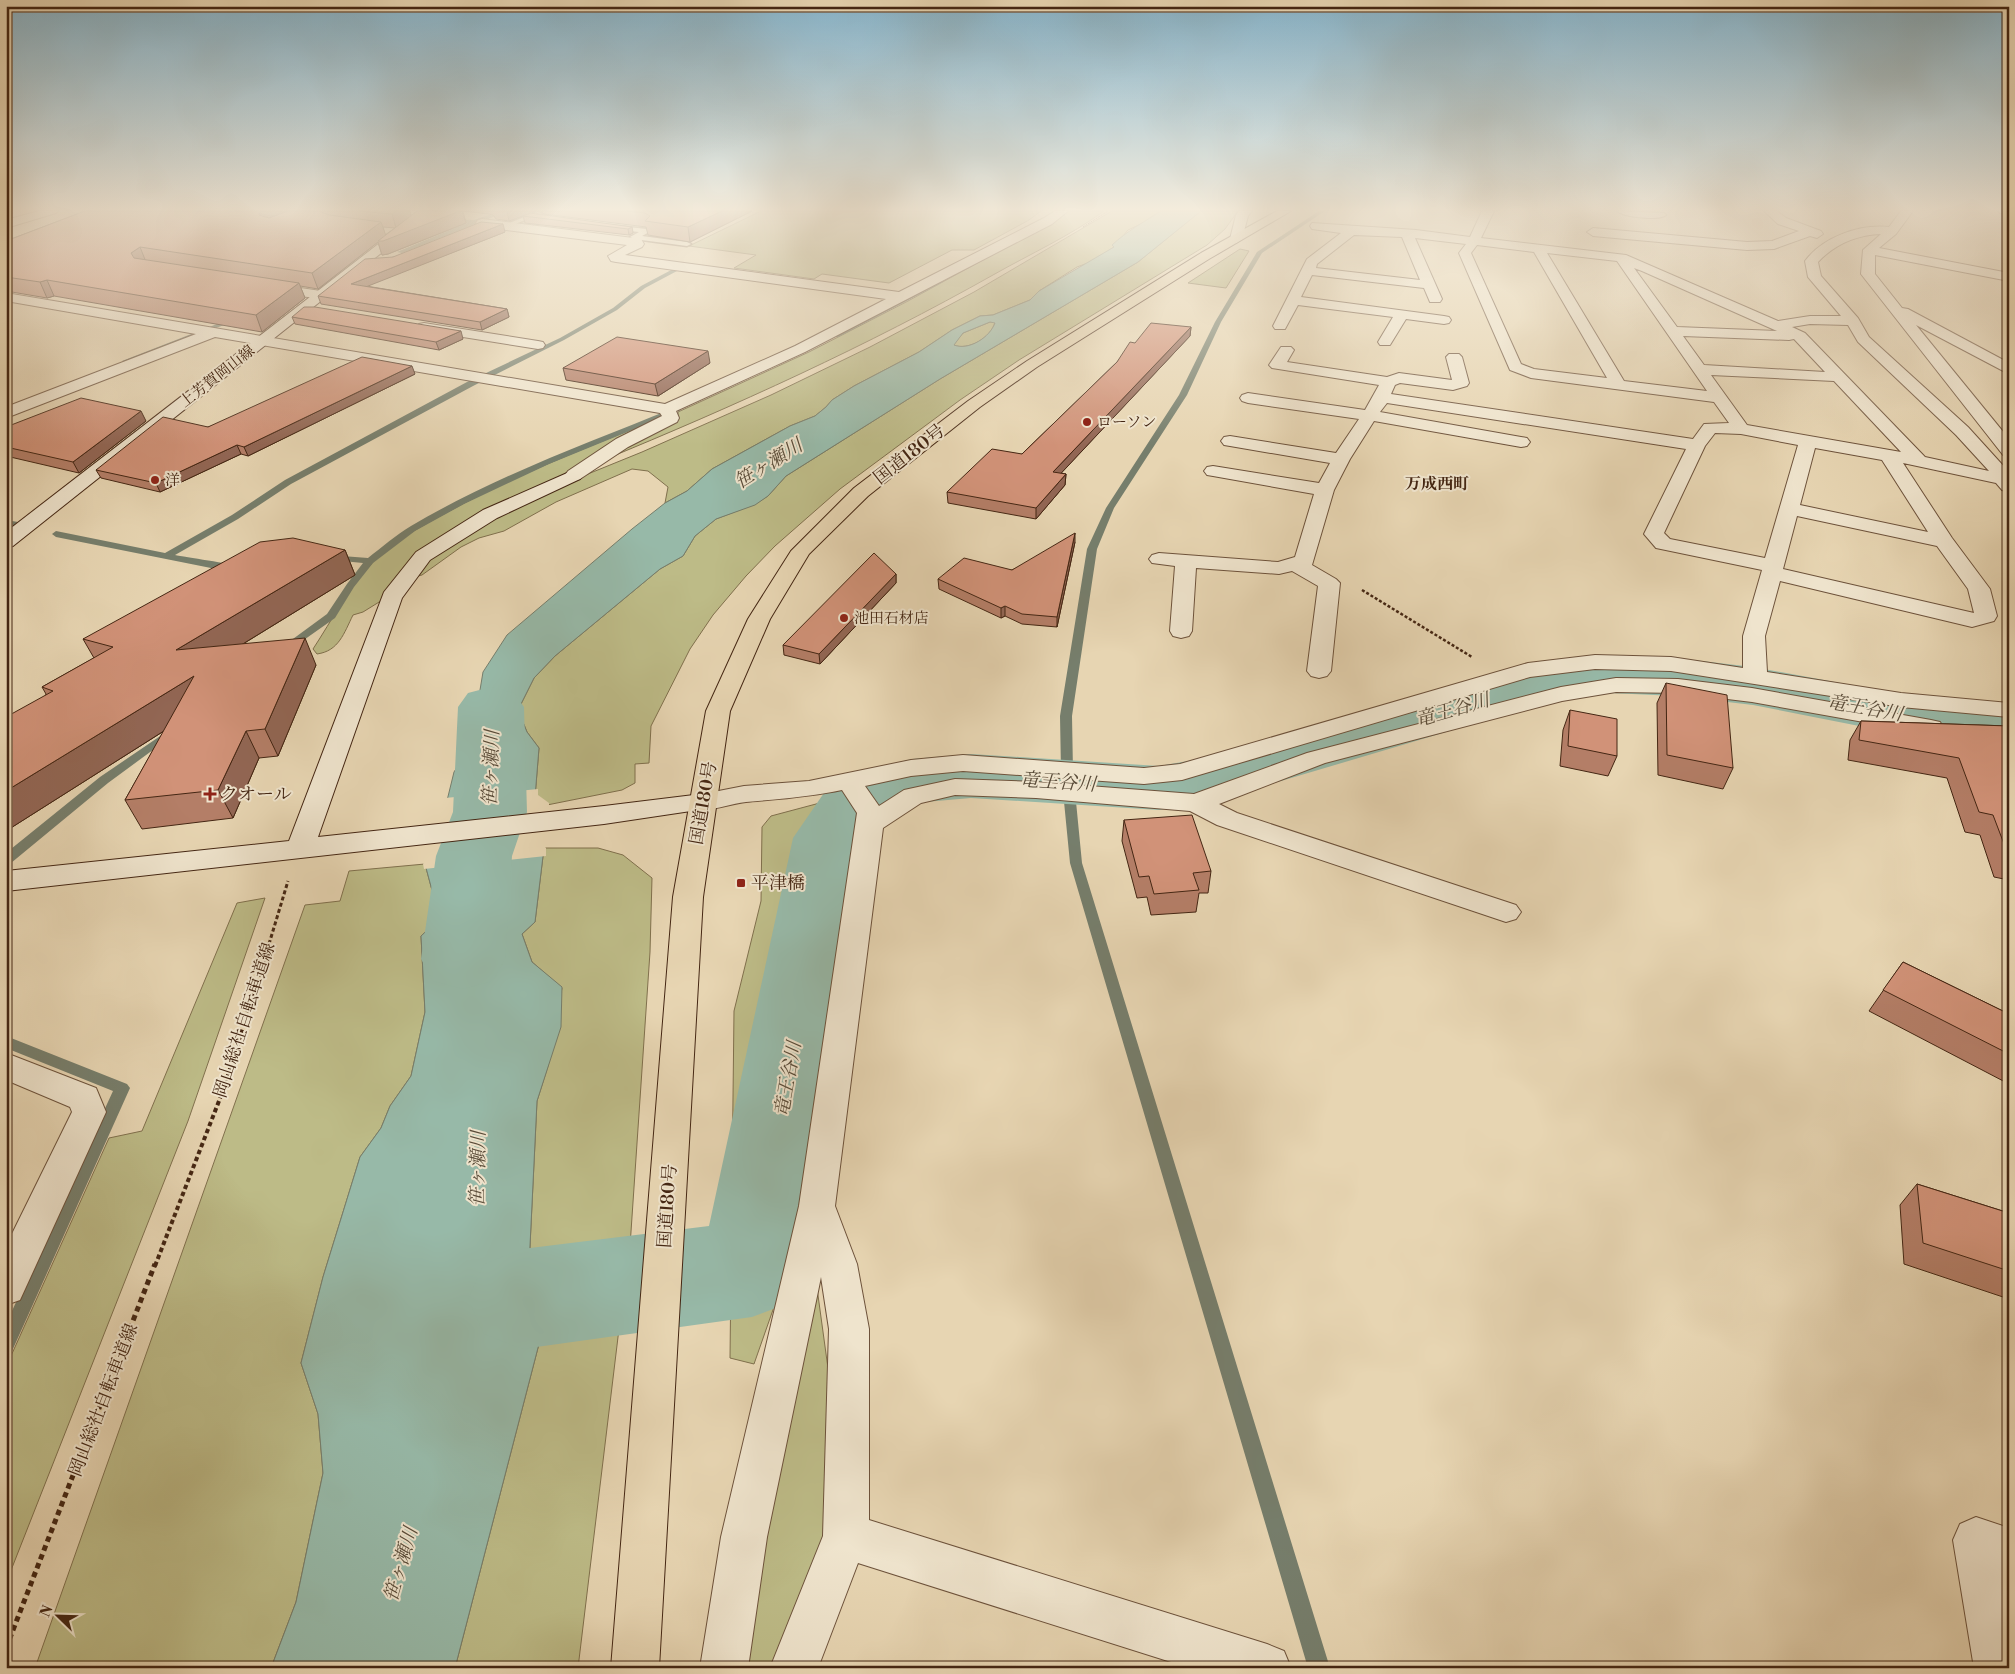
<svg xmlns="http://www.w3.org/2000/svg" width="2015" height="1674" viewBox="0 0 2015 1674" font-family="'Libre Bodoni','Noto Serif JP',serif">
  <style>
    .green { fill: #bdbb87; stroke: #80704d }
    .water { fill: #97b9a8; stroke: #767e6c; fill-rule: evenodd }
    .pier { fill: #e7d5b2 }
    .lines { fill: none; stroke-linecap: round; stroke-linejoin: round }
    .stream { fill: #767e6c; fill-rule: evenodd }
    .river { fill: #97b9a8; fill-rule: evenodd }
    .lane-casing { stroke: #6d523b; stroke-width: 3 }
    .street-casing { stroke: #6d523b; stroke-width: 2 }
    .secondary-casing { stroke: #442613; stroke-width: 2 }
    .highway-casing { stroke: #442613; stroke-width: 2 }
    .path-far4 { stroke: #442613; stroke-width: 1; stroke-dasharray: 2 1; stroke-linecap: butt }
    .path-far3 { stroke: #442613; stroke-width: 2.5; stroke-dasharray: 3 2; stroke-linecap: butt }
    .path-far2 { stroke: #442613; stroke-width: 3; stroke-dasharray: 4 2.5; stroke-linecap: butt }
    .path-far1 { stroke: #442613; stroke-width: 4; stroke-dasharray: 4.5 3; stroke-linecap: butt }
    .path { stroke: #442613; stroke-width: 5; stroke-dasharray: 5.5 4; stroke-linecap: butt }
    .lane { fill: #efe4cd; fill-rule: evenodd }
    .street { fill: #efe4cd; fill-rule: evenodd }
    .secondary { fill: #efe4cd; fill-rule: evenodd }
    .highway { fill: #e7d5b2; fill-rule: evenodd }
    .wall { fill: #b47e67; stroke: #442613; fill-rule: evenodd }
    .shaded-wall { fill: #926654; stroke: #442613 }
    .building { fill: #d19278; stroke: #442613 }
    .poi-dot { fill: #8f2418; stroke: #efe4cd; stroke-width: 2 }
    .labels { text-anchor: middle; stroke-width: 4; stroke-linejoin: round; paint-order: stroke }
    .far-street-label { font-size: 15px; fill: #442613; stroke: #efe4cd }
    .far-poi-label { font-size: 15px; fill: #442613; stroke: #efe4cd; text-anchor: start }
    .far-quarter-label { font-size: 16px; font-weight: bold; fill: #442613; stroke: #efe4cd }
    .street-label { font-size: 18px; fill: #442613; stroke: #efe4cd }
    .poi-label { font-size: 18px; fill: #442613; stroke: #efe4cd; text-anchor: start }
    .water-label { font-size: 19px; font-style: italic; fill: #594b38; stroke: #efe4cd }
  </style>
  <rect width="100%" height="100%" fill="#e7d5b2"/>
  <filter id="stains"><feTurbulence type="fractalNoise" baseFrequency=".004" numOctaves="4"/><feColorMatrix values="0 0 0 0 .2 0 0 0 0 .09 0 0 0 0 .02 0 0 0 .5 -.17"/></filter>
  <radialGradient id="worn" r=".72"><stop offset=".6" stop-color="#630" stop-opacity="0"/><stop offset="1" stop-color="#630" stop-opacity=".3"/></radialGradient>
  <path class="green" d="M761 211H1041L1029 220 974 250H952L889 283 822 274 814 279 734 268 756 255 689 246Z
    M1069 211H1104C1070 236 1030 254 993 275 867 346 735 406 601 461L678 418V412L809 352 908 301 1054 221Z
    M1112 211H1160L1143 223 1128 230 1114 247 1093 261 1077 267 1039 291 1030 300 993 315 980 316 952 330 919 352 854 386 832 400 826 407 815 416 790 426 712 469 687 491 665 503 668 487 648 471 632 469 556 502 504 531 479 538 461 547 422 575 414 577 430 557 496 516 578 478 642 452 771 395 870 347 974 292Z
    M1201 211H1238L1225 229 1207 245 1019 360 960 400 840 489 775 546 746 576 713 615 690 649 651 726 649 763 635 764V783L622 790 547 805 535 797 539 748 527 732 518 710 534 678 555 656 660 569 683 556 695 536 716 519 755 504 768 496 786 476 940 379 1138 262Z
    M1240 249 1249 251 1226 288 1188 283Z
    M990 322H995C991 338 968 351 953 345L963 333Z
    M650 422 568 474 418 556 384 599 363 612 353 615C344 633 339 651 317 654L313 649C332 620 349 587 374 561 391 543 420 527 442 515 509 478 580 450 650 422Z
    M846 796 859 815 809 1207 754 1364 730 1358 734 1011 761 901 762 827 771 816Z
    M544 848H598L623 855 652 878 650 952 629 1261 542 1270 529 1267 537 1101 548 1066 562 988 532 962 522 934 535 922Z
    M425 864 433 894 448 911 421 936 425 1012 411 1076 390 1106 381 1128 360 1157 323 1277 301 1363 318 1414 323 1473 296 1602 271 1668H35L305 905 340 901 349 871Z
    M265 898 188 1121 6 1583V1367L109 1138 142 1131 237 903Z
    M814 1266 830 1383 832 1534 780 1668H739Z
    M622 1304 578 1668H455L547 1313Z"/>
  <path class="water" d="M1161 211H1201L1138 262 940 379 786 476 768 496 755 505 716 519 695 536 683 556 660 569 555 656 534 678 518 710 527 732 539 748 535 797 443 817 454 772 474 740 475 720 483 672 507 635 632 529 665 503 687 491 712 469 790 426 815 416 826 407 832 400 854 386 919 352 952 330 980 316 993 315 1030 300 1039 291 1114 247 1112 245C1127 231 1144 222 1161 211ZM990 322 995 323C990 337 969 351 954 345L963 333Z
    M544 848 535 922 522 934 532 962 562 987 561 1027 537 1101 529 1266 542 1270 629 1261 622 1304 547 1313 455 1668H271L296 1602 323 1473 318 1414 301 1363 323 1277 360 1157 381 1128 390 1106 411 1076 425 1012 421 936 448 911 433 894 425 864Z"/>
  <path class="pier" d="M538 789V795L549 803V807L443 820 440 818 445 798Z
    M544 846 546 848V856L424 869 423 864 425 861Z"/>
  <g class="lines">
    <path class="stream" d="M500 211H508L402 253 397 252 467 223 456 221V219L474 220Z
      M1319 211H1325L1262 253 1221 322 1187 395 1114 508 1097 549 1072 716 1073 771 1082 863 1330 1668H1308L1070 863 1061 771 1060 716 1087 549 1106 508 1179 395 1215 322 1257 252Z
      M675 268 677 271 645 288 617 310 564 340 473 386 291 484 238 519 175 555C184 557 234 564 237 566L235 568H211L56 537 52 534 56 531 165 553 232 515 285 480 467 382 560 338 613 308 641 286Z
      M938 281 943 282 838 337 833 336Z
      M235 317 238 319 237 320 127 362 122 361Z
      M674 408 681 410 549 464 464 504 415 531 373 563 354 587 335 618 291 649H283L282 647 327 614 347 584 363 563 332 560 329 559V555L368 558C382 547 396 535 411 526 494 477 585 444 674 408Z
      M6 520 18 522 19 524 15 527 6 526Z
      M172 728 178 731 176 733 108 783 11 863 6 864V853L100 777Z
      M6 1036 127 1084 130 1088 12 1351 6 1354V1324L113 1091 6 1048Z"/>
    <path class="river" d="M1610 655 1676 658 1753 667 1905 695 2009 705V745L1905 735 1753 705 1676 696 1610 693 1554 700 1217 800 1159 810 971 798 925 802 878 822 869 838 804 1269 789 1303 752 1317 522 1349 484 1334 468 1299 484 1264 522 1249 709 1226 793 838 826 790 887 765 912 759 971 754 1159 766 1211 757 1525 667 1548 662Z
      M491 687 514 693 524 707 527 812 512 856 505 959 493 981 463 989 433 981 421 959 436 856 453 812 458 707 468 693Z"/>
    <defs>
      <path id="lane" d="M537 212 542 213 508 227 502 226Z
        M608 225 647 229 651 231 642 236 687 242 691 244 687 246 634 239 630 237 639 232 611 229H608Z"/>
      <path id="street" d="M39 211H58L56 213 6 228V220Z
        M404 211H440L458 214 460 216 454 220 410 214Z
        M1055 211H1068L1052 224 805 352 676 411 679 418 677 422 628 447 580 479 574 480 568 479 565 475 568 471 616 439 662 416 660 413 215 337 6 418V407L196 334 6 301V293L665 404 795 346 886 299 616 262 611 261 608 256 627 245 482 227 478 226 476 223 478 220 482 219 641 239 644 244 642 247 625 255 899 292 1044 218Z
        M1239 211H1252L1248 216 1242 239 1236 243 1230 239 1236 215Z
        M1482 211H1494L1481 238 1626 255 1778 321 1810 316H1841L1808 277 1805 261C1823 237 1859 224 1889 227L1901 211H1913L1896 234 1879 248 2009 273V281L1875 255V274L1902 308 1908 309 2009 363V374L1916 325 2009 439V456L2003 455 1861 274 1863 250 1881 234C1857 235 1835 244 1818 262L1821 276 1858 318 1869 337 1968 427 2008 471 2009 492 2002 490 1996 483 1903 463 1952 538 1990 589 1997 616 1994 621 1972 627 1780 581 1765 636 1767 672 1901 693 2009 703V717L1901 707 1671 671 1595 669 1530 677 1182 780 1144 784 963 771 911 776 865 786 879 806 904 790 955 779 1036 782 1194 794 1307 753 1561 687 1616 678 1678 679 1752 688 1931 720 1940 722 1943 727 1940 732 1931 734 1752 702 1678 693 1616 692 1562 701 1325 763 1219 804 1237 813 1516 905 1521 912 1516 919 1506 922 1217 825 1190 811 1036 798 955 795 921 803 883 828 835 1206 857 1264 869 1329V1520L1267 1644 1284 1651 1291 1668H1190L858 1563 818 1668H770L823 1536 829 1329 821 1277 767 1537 748 1668H700L721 1537 799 1206 857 813 842 790C810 797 778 799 746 802 728 804 710 813 693 808L689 802 693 796 744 786 809 781 911 760 963 755 1144 768 1180 764 1528 663 1595 655 1671 657 1743 668V636L1762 570 1656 548 1644 534 1686 449 1387 403 1380 412 1521 437 1527 438 1530 442 1527 446 1521 447 1374 421 1350 459 1334 490 1312 565 1336 579 1340 583 1331 671 1327 676 1319 678 1311 676 1307 671 1318 586 1292 571 1279 574 1196 568 1192 631 1189 636 1181 638 1173 636 1170 631 1175 566 1152 563 1149 559 1152 555 1159 553 1278 562 1295 557 1314 494 1213 476 1207 475 1204 471 1207 467 1213 466 1319 483 1330 463 1230 446 1224 445 1221 441 1224 437 1230 436 1336 453 1359 419 1248 403 1242 401 1240 398 1242 395 1248 393 1365 410 1379 385 1272 368 1269 365 1281 347H1291L1294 350 1287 362 1387 377 1399 373 1452 380 1446 357 1449 354H1459L1462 357 1469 383 1467 386 1453 390 1400 383 1395 385 1391 394 1693 439 1704 424 1729 423 1714 402 1531 378 1510 370 1459 253 1466 244 1415 238 1442 299 1440 302H1430L1424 288 1312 275 1301 297 1444 316 1449 317 1451 320 1449 323 1444 324 1406 319 1390 345H1380L1378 342 1393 317 1298 305 1285 329H1275L1273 326 1307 259 1341 233 1312 229 1310 226 1312 223 1416 230 1470 237ZM1354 235 1402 237 1420 280 1316 268 1317 264ZM1477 245 1534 252 1607 378 1534 369 1521 364 1471 253ZM1547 253 1617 261 1707 391 1624 381ZM1634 268 1642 271 1777 331 1677 327ZM1810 324 1848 325 1858 342 1956 435 1989 471 1925 457 1805 333 1792 327ZM1683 336 1789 340 1794 339 1825 372 1704 365ZM1711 375 1834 381 1901 452 1747 425ZM1715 433 1741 434 1798 445 1765 558 1670 539 1664 533 1705 446ZM1815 448 1882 460 1928 532 1800 505ZM1797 516 1937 546 1968 589 1974 613 1783 569Z
        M1617 211 1664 213 1666 215C1660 221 1623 217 1617 211Z
        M1764 211H1777L1786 218 1821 231 1823 234 1817 238 1810 236 1774 249 1747 250 1593 236 1587 232 1593 228 1747 242 1772 241 1799 231 1778 224Z
        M1998 211H2009V215L2000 213Z
        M266 283 321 291 328 295 321 299 261 290 259 287Z
        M424 323 538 341 543 342 545 345 543 348 538 349 419 330 417 327 419 324Z
        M6 1053 96 1088 106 1112 20 1300 6 1305V1246L72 1112 70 1107 6 1080Z
        M1976 1517 2009 1528V1574L2005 1572 2009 1595V1668H1974L1953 1540 1960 1524Z"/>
      <path id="secondary" d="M421 211H434L13 546 6 548V532Z
        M574 470 580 471 583 475 580 479 497 518 430 560 402 598 318 837 604 806 702 794 711 796 715 802 711 808 604 824 6 891V871L289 841 384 592 416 552 483 510Z"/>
      <path id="highway" d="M1277 211H1291L1209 259 1037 367 980 407 868 496 809 554 770 619 730 711 703 897 659 1668H611L673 897 706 711 748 619 791 551 854 488 968 401 1027 361 1201 253Z"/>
    </defs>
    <use href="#lane" class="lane-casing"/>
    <use href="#street" class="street-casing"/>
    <use href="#secondary" class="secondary-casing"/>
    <use href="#highway" class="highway-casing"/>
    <path class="path-far4" d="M1083 227 1108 211"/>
    <path class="path-far3" d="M1362 590 1472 657"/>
    <path class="path-far2" d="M269 944 288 881"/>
    <path class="path-far1" d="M155 1266 224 1088 269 943"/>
    <path class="path" d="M6 1648 155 1264"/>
    <use href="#lane" class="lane"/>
    <use href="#street" class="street"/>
    <use href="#secondary" class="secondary"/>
    <use href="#highway" class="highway"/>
  </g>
  <path class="wall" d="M85 211H410L411 216 417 211H536L509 221 496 219 493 215 489 214 463 211 466 223 388 254 382 255 378 242 318 289 300 286 305 298 262 332 54 296 47 298 6 291V241ZM383 227 395 228 385 235Z
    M541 211H752L690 242 648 235 646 227 544 214Z
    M523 216 632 227 633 233 629 235 525 223Z
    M505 232 366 286 507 309 509 317 482 330 321 304 318 296 393 257Z
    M292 317 463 339 439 350 295 324Z
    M1191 327 1190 336 1061 473 1066 474 1065 485 1036 519 948 503 947 492 1022 454 1117 362 1135 343Z
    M710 363 658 396 566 380 563 368Z
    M415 374 248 456 241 454 160 492 101 478 96 470 208 427Z
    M146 421 79 473 6 456V427Z
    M1075 542 1057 627 1022 624 1005 616 1001 618 939 589 938 579 1012 570Z
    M345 550 355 575 243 644 316 665 278 756 259 758 233 818 142 829 125 800 164 731 6 831 46 694 42 687 94 658 83 639Z
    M896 574V583L820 664 784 655 783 645Z
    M1666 683 1733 768 1723 789 1658 775 1657 703Z
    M1570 710 1617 756 1608 776 1560 766 1563 730Z
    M1861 721 2009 726V880L1994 877 1980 835 1965 832 1947 778 1848 760 1850 740Z
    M1124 820 1211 871 1208 893H1199L1196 912 1151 915 1147 897 1137 898 1122 841Z
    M1903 962 2009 1014V1084L1869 1011Z
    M1917 1184 2009 1213V1299L1904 1264 1900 1205Z"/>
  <path class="shaded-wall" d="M264 211H309L265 226 259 215 260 212Z
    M396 211H410L411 216 396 228 392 214Z
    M460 211H462L466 223 388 254 382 255 378 242 318 289 312 273 381 222 386 236Z
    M507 211H536L509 221Z
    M722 211H752L690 242 688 227Z
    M503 224 505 232 353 292 351 284Z
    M632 227 633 233 629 235 628 229Z
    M140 247 146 262 137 268 131 253Z
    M47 280 54 296 47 298 40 282Z
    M299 283 305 298 262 332 256 315Z
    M507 309 509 317 482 330 480 322Z
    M1191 327 1190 336 1052 483 1053 472Z
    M461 331 463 339 439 350 436 342Z
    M708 351 710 363 658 396 655 384Z
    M412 366 415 374 248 456 244 447Z
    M141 411 146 421 79 473 73 462Z
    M237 445 241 454 160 492 156 483Z
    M1066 474 1065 485 1036 519V508Z
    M1075 533V542L1057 627V617Z
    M345 550 355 575 189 677 176 650Z
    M896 574V583L820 664 819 654Z
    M1005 606V616L1001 618V608Z
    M305 638 316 665 278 756 265 729Z
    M194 676 208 703 6 831V791Z
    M246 731 259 758 233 818 218 790Z"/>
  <path class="building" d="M85 211H264L260 212 259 215 269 218 288 211H321V212L329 215 381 222 312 273 140 247 131 253 134 258 299 283 256 315 47 280 40 282 6 277V241Z
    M359 211H396L392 214Z
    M417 211H460L383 241H378Z
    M627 211H722L688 227 645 221 650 216 645 213Z
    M531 213 632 227 628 229 523 216Z
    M481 222 503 224 351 284 507 309 480 322 318 296 365 259 393 257Z
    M304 307H315L461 331 436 342 292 317Z
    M1151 323 1191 327 1053 472 1066 474 1036 508 947 492 992 449 1022 454 1117 362 1130 342 1135 343Z
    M617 337 708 351 655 384 563 368Z
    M362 357 412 366 244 447 237 445 156 483 96 470 163 417 208 427Z
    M81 398 141 411 73 462 6 447V427Z
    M1075 533 1057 617 1022 614 1005 606 1001 608 938 579 964 558 1012 570Z
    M293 538 345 550 176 650 305 638 265 729 246 731 218 790 125 800 194 676 6 791V717L53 691 42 687 113 647 83 639 260 542Z
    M874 553 896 574 819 654 783 645Z
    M1666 683 1727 695 1733 768 1667 755Z
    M1570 710 1617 719V756L1568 746Z
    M1861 721 2009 726V857L1993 815 1979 812 1959 758 1859 740Z
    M1192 815 1211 871 1193 873 1199 890 1154 894 1149 876 1139 877 1124 820Z
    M1903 962 2009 1014V1054L1883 990Z
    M1917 1184 2009 1213V1271L1923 1243Z"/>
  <linearGradient id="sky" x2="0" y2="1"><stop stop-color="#87b6ce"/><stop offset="0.47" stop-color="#f4ecdc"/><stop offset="1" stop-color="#f4ecdc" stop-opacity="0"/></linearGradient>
  <rect width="2015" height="445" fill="url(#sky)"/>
  <g class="poi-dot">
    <circle cx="1087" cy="422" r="5"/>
    <circle cx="155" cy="480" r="5"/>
    <circle cx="844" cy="618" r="5"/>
    <path d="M207.5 786.5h5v5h5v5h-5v5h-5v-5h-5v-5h5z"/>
    <rect x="736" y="878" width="10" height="10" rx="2.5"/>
  </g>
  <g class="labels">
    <g class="far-street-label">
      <text transform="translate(217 376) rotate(-38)" y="5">上芳賀岡山線</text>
    </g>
    <g class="far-poi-label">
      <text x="1097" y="427">ローソン</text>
      <text x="165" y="485">洋</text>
      <text x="854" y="623">池田石材店</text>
    </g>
    <g class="far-quarter-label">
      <text x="1437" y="489">万成西町</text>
    </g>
    <g class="street-label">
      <text transform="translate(909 454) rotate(-38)" y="6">国道180号</text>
      <text transform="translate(703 803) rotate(-80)" y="6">国道180号</text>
      <text transform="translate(244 1020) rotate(-72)" y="6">岡山総社自転車道線</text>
      <text transform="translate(667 1206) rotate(-86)" y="6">国道180号</text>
      <text transform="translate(103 1400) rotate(-69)" y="6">岡山総社自転車道線</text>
    </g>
    <g class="poi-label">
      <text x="220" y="800">クオール</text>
      <text x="751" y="889">平津橋</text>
    </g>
    <g class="water-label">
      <text transform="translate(768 463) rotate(-32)" y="7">笹ヶ瀬川</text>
      <text transform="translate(1865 707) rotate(10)" y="7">竜王谷川</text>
      <text transform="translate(1452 709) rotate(-16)" y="7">竜王谷川</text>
      <text transform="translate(490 768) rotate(-88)" y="7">笹ヶ瀬川</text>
      <text transform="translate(1058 781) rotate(4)" y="7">竜王谷川</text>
      <text transform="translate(787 1079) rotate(-80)" y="7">竜王谷川</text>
      <text transform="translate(477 1169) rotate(-89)" y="7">笹ヶ瀬川</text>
      <text transform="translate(400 1564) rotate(-74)" y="7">笹ヶ瀬川</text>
    </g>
  </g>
  <rect width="2015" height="1674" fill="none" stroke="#e7d5b2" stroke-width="25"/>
  <rect x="8" y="8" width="2000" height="1659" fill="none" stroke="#442613" stroke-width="2.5"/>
  <rect x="12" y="12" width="1990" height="1649" fill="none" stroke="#442613"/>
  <g transform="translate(58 1616) rotate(293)" stroke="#efe4cd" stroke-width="4" paint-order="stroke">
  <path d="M0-4L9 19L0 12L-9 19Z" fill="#442613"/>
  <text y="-8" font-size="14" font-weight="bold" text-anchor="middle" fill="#442613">N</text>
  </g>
  <rect width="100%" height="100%" filter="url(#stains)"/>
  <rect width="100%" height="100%" fill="url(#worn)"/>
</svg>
